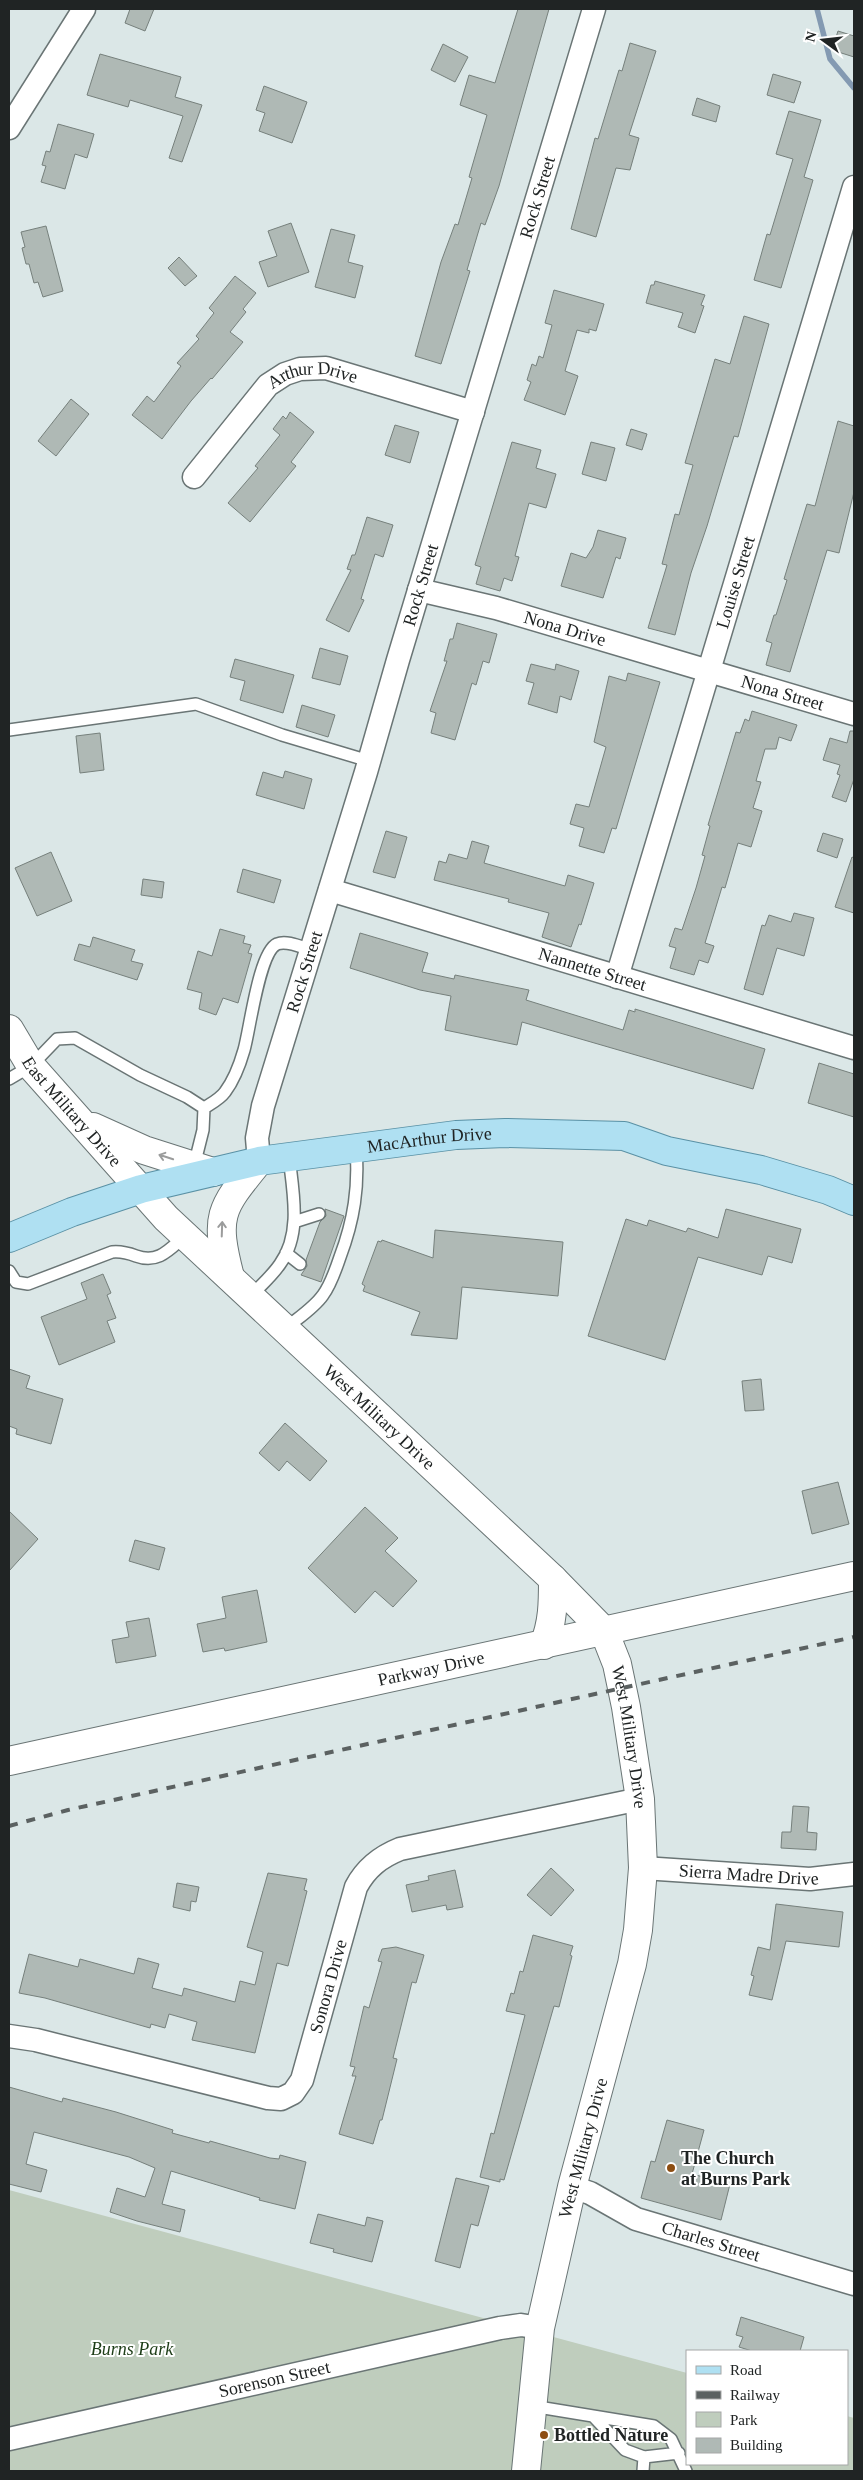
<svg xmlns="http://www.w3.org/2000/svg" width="863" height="2480" viewBox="0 0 863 2480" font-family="Georgia,serif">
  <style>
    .green { fill: #bfcdbd }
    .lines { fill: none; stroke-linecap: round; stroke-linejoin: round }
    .stream { stroke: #849ab2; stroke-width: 5.5 }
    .building { fill: #afb9b5; stroke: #76807c }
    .service-casing { stroke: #6a7575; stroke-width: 14 }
    .minor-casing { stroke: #6a7575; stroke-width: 25 }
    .tertiary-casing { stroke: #6a7575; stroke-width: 30 }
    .primary-casing { stroke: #5a91a5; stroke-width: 30 }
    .service { stroke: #fff; stroke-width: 11 }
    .minor { stroke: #fff; stroke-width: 22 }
    .tertiary { stroke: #fff; stroke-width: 28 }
    .primary { stroke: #afe0f2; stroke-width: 28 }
    .rail { stroke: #5b6161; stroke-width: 4; stroke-dasharray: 9 9; stroke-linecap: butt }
    .oneway { stroke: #9b9c9c }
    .poi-dot { fill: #8d4e13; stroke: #fff; stroke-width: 2 }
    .labels { text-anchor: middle; stroke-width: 4; stroke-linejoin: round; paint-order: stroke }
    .street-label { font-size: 18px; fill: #202424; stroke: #fff }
    .poi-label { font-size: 18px; font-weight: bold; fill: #202424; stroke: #fff; text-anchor: start }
    .park-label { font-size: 18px; font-style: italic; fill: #1d3d17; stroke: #fff }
  </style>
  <rect width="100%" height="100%" fill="#dbe7e7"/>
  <path class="green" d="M9 2190 687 2373V2464H847V2416L854 2418V2471H9Z"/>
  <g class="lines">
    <path class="stream" d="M817 9 830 59 854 88"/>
  </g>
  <path class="building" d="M130 9H154L145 31 125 23Z
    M518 9H549L499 186 485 225 481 223 467 270 470 271 441 364 415 356 441 262 455 224 458 225 472 178 469 177 487 115 460 105 469 75 495 83Z
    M838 31 854 36V57L832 50Z
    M630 43 656 51 629 135 639 138 630 170 616 168 596 237 571 229 595 138 598 139 619 70 622 71Z
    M443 44 468 57 455 82 431 70Z
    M100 54 181 77 175 97 202 105 182 162 169 158 183 116 130 100 128 107 87 95Z
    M773 74 801 82 794 103 767 95Z
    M264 86 307 102 292 143 259 131 265 113 256 110Z
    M697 98 720 106 716 122 692 115Z
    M789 111 821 120 804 177 813 180 781 288 754 280 767 234 770 235 793 159 776 154Z
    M58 124 94 134 87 158 75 154 65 189 41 182 46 166 42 165 46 151 50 152Z
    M291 223 309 272 268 287 259 262 277 256 268 231Z
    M46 226 63 291 43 297 38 282 34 283 29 264H26L22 248 25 247 21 232Z
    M331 229 355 235 348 262 363 266 355 298 315 287Z
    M179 257 197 276 185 286 168 268Z
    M235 276 256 293 243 309 246 312 230 332 243 342 212 379 211 378 191 401 162 439 132 415 147 396 154 402 181 366 177 363 199 339 196 336 214 313 209 308Z
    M655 281 705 295 701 305 704 306 695 333 678 327 683 313 646 303 651 285H654Z
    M554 290 604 304 596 331 589 329V333L577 330 565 371 578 376 565 415 524 400 531 382 527 380 532 364 536 366 539 356 543 358 552 325 545 323Z
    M744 316 769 324 738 437 734 436 707 526 691 573 675 635 648 628 667 565 662 564 675 514 679 515 693 465 685 463 715 359 730 364Z
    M71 399 89 414 56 456 38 441Z
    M290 412 314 432 291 462 296 466 250 522 228 503 258 468 255 466 280 435 273 429 283 416 286 419Z
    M838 421 854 426V492L839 553 827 550 790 672 766 665 772 643 766 641 774 615H776L787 580 784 579 807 504 815 506Z
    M395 425 419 432 410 463 385 455Z
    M631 429 647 434 642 450 626 445Z
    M512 442 541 450 536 468 556 474 546 508 529 503 515 556 519 557 512 581 504 578 500 591 476 584 481 567 475 565Z
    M591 442 615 448 606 481 582 474Z
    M367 517 393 525 383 557 375 554 361 599 364 600 349 632 326 620 351 570 347 569 352 555H355Z
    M598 530 626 538 620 559 616 557 603 598 561 586 571 553 586 558 593 547Z
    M457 623 497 634 489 663 483 661 476 685 472 683 455 740 431 733 436 713 430 711 447 661H444L450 639H453Z
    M320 648 348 656 340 685 312 678Z
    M235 659 294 675 283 713 240 700 245 681 230 677Z
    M531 664 555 670 556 664 579 671 571 700 560 696 557 713 528 704 534 683 526 681Z
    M628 673 660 682 616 829 612 828 604 853 579 846 584 828 570 824 576 804 589 807 606 747 594 742 609 676 626 681Z
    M302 705 335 715 328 737 296 727Z
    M752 711 797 725 791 741 779 737 776 749H765L756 781 761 782 753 808 762 811 751 847 738 843 725 888 722 887 705 943 714 946 708 963 699 960 694 975 670 968 676 948 669 946 675 928 682 930 696 888 705 856 702 855 710 826 708 825 736 732 740 733 745 719 749 721Z
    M850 731H854V779L846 802 832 797 840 775 837 774 840 765 823 760 830 738 847 743Z
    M100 733 104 770 80 773 76 736Z
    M285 771 312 779 304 809 256 795 263 772 283 778Z
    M386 831 407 837 395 878 373 872Z
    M823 833 843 839 837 858 817 851Z
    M472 841 489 846 484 863 565 886 568 875 594 883 581 925 579 924 571 947 542 937 549 913 508 902 509 899 434 880 439 861 446 863 449 854 467 859Z
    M51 852 72 901 37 916 15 868Z
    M852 857 854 858V913L835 907Z
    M243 869 281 880 274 903 237 892Z
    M143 879 164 882 162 898 141 895Z
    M794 913 814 918 804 956 777 948 763 995 744 989 762 925 765 926 769 915 791 922Z
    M220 929 245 936 243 943 251 945 248 953 252 954 238 1003 223 998 216 1015 199 1009 202 993 187 989 198 951 212 956Z
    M360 933 428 953 422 972 454 979 455 975 529 990 526 1000 623 1030 629 1010 635 1012V1009L765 1049 753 1089 522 1022 517 1045 445 1030 451 996 420 990 350 968Z
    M93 937 135 950 131 961 143 964 137 980 74 960 79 944 90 947Z
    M819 1063 854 1074V1117L808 1103Z
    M325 1209 344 1216 321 1282 301 1275 307 1266 306 1260 320 1222 326 1216Z
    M726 1209 801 1229 792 1263 768 1256 762 1275 698 1257 665 1360 588 1336 626 1219 647 1226 649 1220 686 1232 688 1228 718 1238Z
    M435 1230 563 1242 558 1296 462 1287 457 1339 411 1335 420 1312 363 1291 365 1286 362 1284 378 1241 381 1242 382 1240 433 1258Z
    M103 1274 111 1293 107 1295 116 1318 107 1321 115 1342 59 1365 41 1317 87 1299 81 1283Z
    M9 1369 30 1376 26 1388 63 1399 51 1444 16 1434 17 1429 9 1426Z
    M761 1379 764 1410 745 1411 742 1381Z
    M285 1423 327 1461 310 1481 287 1461 279 1471 259 1453Z
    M838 1482 849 1524 812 1534 802 1491Z
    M365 1507 398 1538 385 1551 417 1581 393 1607 375 1591 355 1613 308 1568Z
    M9 1511 38 1539 9 1571Z
    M135 1540 165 1548 159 1570 129 1561Z
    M257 1590 267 1642 225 1651 224 1648 203 1652 197 1624 226 1618 222 1597Z
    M149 1618 156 1656 116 1663 112 1640 129 1637 126 1622Z
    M793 1806 809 1807 807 1832 817 1833 816 1850 781 1848 782 1832H791Z
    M551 1868 574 1890 551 1916 527 1895Z
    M455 1870 463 1907 447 1910 446 1905 412 1912 406 1885 429 1880 428 1876Z
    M268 1873 307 1879 304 1890 307 1891 288 1966 277 1963 255 2053 192 2040 197 2022 169 2014 165 2028 151 2024 150 2028 45 1998 19 1993 29 1954 78 1967 80 1959 134 1974 138 1958 159 1964 152 1988 182 1996 184 1988 235 2002 240 1981 255 1985 263 1952 247 1947Z
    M177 1883 199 1887 196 1902 191 1901 190 1911 173 1907Z
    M776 1904 843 1912 839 1947 786 1941 772 2000 749 1995 754 1976 751 1975 758 1947 770 1950Z
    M533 1935 573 1946 570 1955 572 1956 559 2007 554 2006 504 2180 500 2179V2182L480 2177 491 2133 494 2134 525 2015 506 2011 511 1993 514 1994 520 1971 523 1972Z
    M396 1947 424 1955 416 1983 412 1982 393 2058 397 2059 382 2120H380L373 2144 339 2134 356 2076H352L355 2067 350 2066 364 2006 369 2008 382 1962 378 1961 382 1949Z
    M9 2087 62 2102 63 2098 116 2112 173 2130 172 2133 209 2143 210 2141 270 2158 279 2159 280 2155 306 2162 295 2209 259 2200 260 2198 171 2171 162 2204 185 2210 180 2232 137 2221 110 2212 117 2188 145 2197 155 2168 129 2157 34 2132 26 2164 47 2170 41 2192 9 2184Z
    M667 2120 704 2130 692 2174 730 2184 721 2220 641 2198 651 2161 655 2162Z
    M456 2178 489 2186 478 2226 471 2224 460 2268 435 2261Z
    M318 2214 365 2226 367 2217 383 2221 372 2262 333 2252 334 2249 310 2243Z
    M741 2317 804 2337 800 2351H752L739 2347 743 2337 736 2335Z"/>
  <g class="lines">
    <defs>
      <path id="service" d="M9 730 196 704 282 735 369 761
        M9 1079 31 1066 57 1039 75 1038 140 1075 187 1097 204 1108 203 1130 194 1166
        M204 1108C212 1103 220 1099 225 1092 234 1080 240 1064 244 1050 250 1029 259 952 277 944 287 940 301 947 311 950
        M294 1222 319 1214
        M286 1253 300 1264
        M9 1271 16 1282 28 1284 112 1252C121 1251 128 1253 136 1256 158 1264 169 1250 185 1236
        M251 1296C260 1286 272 1276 280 1264 302 1234 293 1192 289 1157
        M286 1328C298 1318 314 1308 323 1295 331 1284 336 1269 340 1257 354 1220 359 1187 356 1148
        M532 2406 654 2426 671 2439 686 2471
        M593 2416 625 2450 644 2457
        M643 2471 644 2457 679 2453"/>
      <g id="minor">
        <path d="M9 128 84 9"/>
        <path id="s1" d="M194 477 268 385 285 374 300 369 326 368 473 412"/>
        <path id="s2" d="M419 590 496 608 854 714"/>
        <path id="s3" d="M330 890 854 1048"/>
        <path id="s4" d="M617 977 854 187"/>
        <path id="s5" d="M259 1161 257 1138 263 1106 366 772 398 660 594 9"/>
        <path id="s6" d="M643 1868 810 1879 854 1874"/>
        <path id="s7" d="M9 2036 36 2040 268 2098 281 2099 293 2093 302 2080 356 1887C366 1868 380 1857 400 1849L640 1799"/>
        <path id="s8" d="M572 2187 590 2193 636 2219 854 2284"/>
        <path id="s9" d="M9 2439 500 2328 521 2325 540 2328"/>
      </g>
      <g id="tertiary">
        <path id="s10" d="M9 1029 31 1066 166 1218 553 1579 604 1631 617 1664 626 1707 640 1799 643 1868 638 1930 632 1964 572 2187 540 2328 526 2471"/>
        <path d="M93 1127 144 1150 213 1172"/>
        <path d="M230 1277C214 1215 220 1209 259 1161"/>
        <path d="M544 1645C553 1622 553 1603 553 1579"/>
        <path id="s11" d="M9 1761 854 1576"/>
      </g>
      <g id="primary">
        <path id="s12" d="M9 1238 72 1212 141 1189 259 1161 456 1135 505 1133 624 1136 667 1151 761 1170 828 1190 854 1201"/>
      </g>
    </defs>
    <use href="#service" class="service-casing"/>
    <use href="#minor" class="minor-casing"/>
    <use href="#tertiary" class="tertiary-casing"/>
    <use href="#primary" class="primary-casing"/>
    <use href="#service" class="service"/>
    <use href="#minor" class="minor"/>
    <use href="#tertiary" class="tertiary"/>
    <use href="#primary" class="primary"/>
    <path class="rail" d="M9 1826 68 1810 854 1637"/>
  </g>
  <defs><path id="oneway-shaft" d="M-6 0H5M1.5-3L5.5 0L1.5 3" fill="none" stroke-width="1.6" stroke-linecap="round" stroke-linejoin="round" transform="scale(1.25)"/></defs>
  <g class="oneway">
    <use href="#oneway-shaft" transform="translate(166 1157) rotate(-162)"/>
    <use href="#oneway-shaft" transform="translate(222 1229) rotate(-88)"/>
  </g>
  <g class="poi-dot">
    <circle cx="671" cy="2168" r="5"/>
    <circle cx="544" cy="2435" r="5"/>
  </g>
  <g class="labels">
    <g class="street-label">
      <text dy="6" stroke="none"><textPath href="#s5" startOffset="1005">Rock Street</textPath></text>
      <text dy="6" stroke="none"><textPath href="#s1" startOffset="166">Arthur Drive</textPath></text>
      <text dy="6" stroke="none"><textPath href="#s4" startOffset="412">Louise Street</textPath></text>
      <text dy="6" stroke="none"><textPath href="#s5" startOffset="600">Rock Street</textPath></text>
      <text dy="6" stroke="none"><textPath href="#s2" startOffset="151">Nona Drive</textPath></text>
      <text dy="6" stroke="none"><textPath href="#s2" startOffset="378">Nona Street</textPath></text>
      <text dy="6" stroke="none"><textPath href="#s3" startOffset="274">Nannette Street</textPath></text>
      <text dy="6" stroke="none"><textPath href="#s5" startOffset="196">Rock Street</textPath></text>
      <text dy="6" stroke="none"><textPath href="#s10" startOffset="104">East Military Drive</textPath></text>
      <text dy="6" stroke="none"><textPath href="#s12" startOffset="434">MacArthur Drive</textPath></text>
      <text dy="6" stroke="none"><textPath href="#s10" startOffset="538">West Military Drive</textPath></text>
      <text dy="6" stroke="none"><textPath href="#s11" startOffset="432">Parkway Drive</textPath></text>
      <text dy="6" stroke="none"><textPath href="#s10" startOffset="958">West Military Drive</textPath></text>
      <text dy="6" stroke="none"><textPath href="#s6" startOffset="106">Sierra Madre Drive</textPath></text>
      <text dy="6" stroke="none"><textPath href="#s7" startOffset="406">Sonora Drive</textPath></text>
      <text transform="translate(583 2148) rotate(-75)" y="6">West Military Drive</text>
      <text dy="6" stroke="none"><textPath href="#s8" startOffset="150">Charles Street</textPath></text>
      <text dy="6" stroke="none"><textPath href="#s9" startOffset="272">Sorenson Street</textPath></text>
    </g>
    <g class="poi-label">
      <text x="681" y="2164">The Church<tspan x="681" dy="21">at Burns Park</tspan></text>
      <text x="554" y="2441">Bottled Nature</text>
    </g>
    <g class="park-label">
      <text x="132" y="2355">Burns Park</text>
    </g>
  </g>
  <rect width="863" height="2480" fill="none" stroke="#202424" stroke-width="20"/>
  <rect x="686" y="2350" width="162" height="115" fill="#ffffff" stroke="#a6a7a7"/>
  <rect x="696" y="2366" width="25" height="8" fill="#afe0f2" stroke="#a6a7a7"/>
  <text x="730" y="2375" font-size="15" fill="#202424">Road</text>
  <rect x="696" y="2391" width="25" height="8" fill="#5b6161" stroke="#a6a7a7"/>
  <text x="730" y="2400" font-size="15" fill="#202424">Railway</text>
  <rect x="696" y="2412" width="25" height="15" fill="#bfcdbd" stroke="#a6a7a7"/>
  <text x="730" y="2425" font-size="15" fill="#202424">Park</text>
  <rect x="696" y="2438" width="25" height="15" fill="#afb9b5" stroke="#a6a7a7"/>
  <text x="730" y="2450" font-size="15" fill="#202424">Building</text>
  <g transform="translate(823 40) rotate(285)" stroke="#ffffff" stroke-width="4" paint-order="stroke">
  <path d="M0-4L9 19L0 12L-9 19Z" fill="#202424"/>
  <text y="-8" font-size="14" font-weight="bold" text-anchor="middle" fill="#202424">N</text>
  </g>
</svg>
